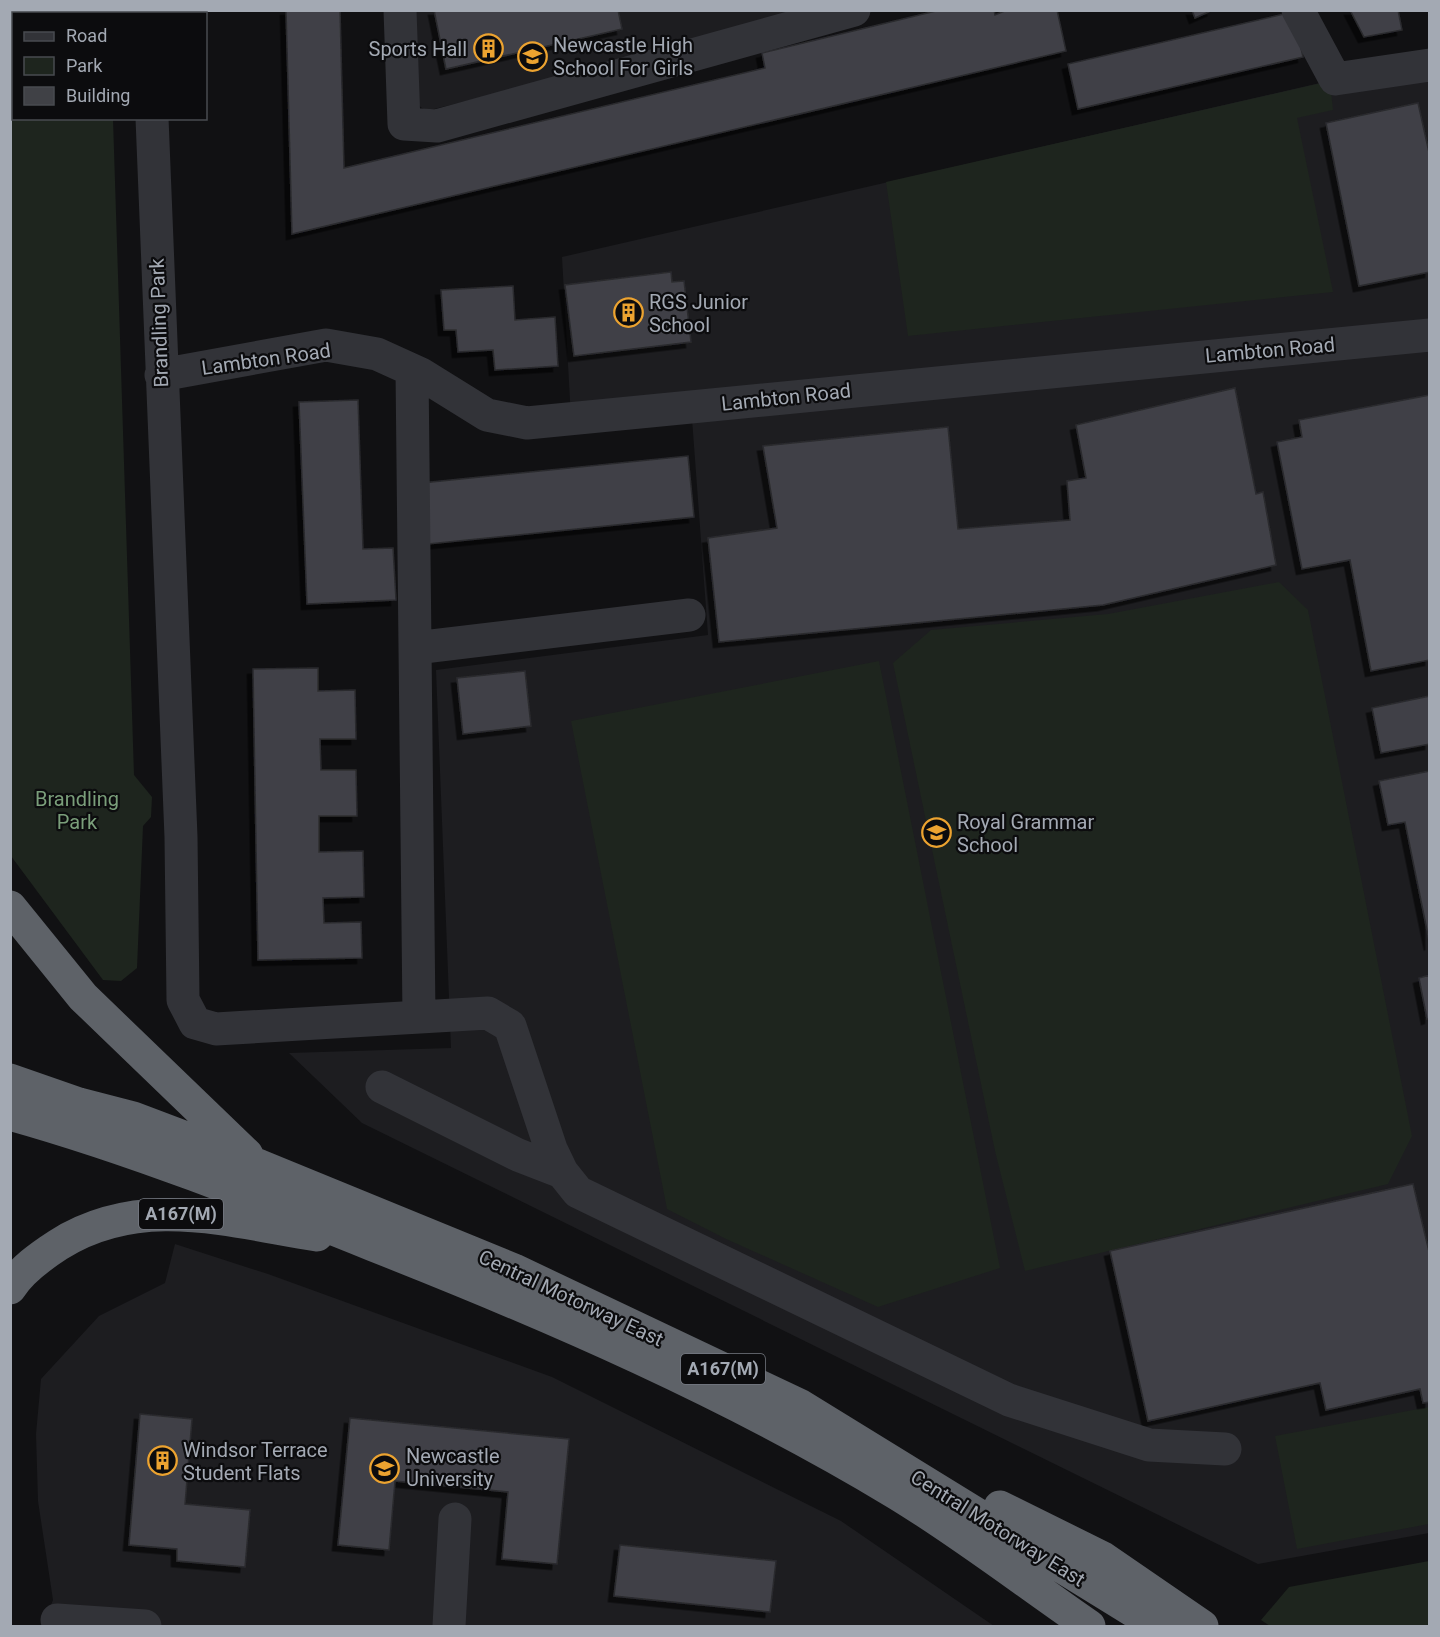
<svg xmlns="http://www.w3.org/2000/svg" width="1440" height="1637" viewBox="0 0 1440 1637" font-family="Roboto,sans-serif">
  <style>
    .built { fill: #1d1d20 }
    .green { fill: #1e251e }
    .building { fill: #404146; stroke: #2b2b2f; stroke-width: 1.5; filter: url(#shadow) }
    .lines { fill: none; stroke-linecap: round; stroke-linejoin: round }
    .minor { stroke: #323338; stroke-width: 33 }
    .highway { stroke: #5e6268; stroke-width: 33 }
    .labels { text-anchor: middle; stroke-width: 4.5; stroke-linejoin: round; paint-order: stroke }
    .shield { fill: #0c0c0e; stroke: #767a82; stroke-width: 1.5 }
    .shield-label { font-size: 18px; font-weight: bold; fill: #a3a9b3 }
    .poi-label { font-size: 20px; fill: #a3a9b3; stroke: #0c0c0e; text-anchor: start }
    .street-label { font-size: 20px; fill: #a3a9b3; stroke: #0c0c0e }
    .park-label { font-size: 20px; fill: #7a9e7a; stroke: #0c0c0e }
  </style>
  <defs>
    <filter id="shadow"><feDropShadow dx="-5.5" dy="5.5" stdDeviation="0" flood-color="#0009"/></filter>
  </defs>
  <rect width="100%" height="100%" fill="#111113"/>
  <path class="built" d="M416 11H833L426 111 414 102Z
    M1429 70V1533L1258 1564 362 1123 289 1053 451 1048 436 670 708 635 691 405 571 418 562 257 1320 83Z
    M175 1244 268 1274 552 1377 841 1521 994 1626H43L53 1600 38 1501 36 1434 41 1379 99 1316 165 1283Z"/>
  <path class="green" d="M10 11H110V14H14V118L113 119 134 775 152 797 151 817 143 826 137 968 121 981 103 980 11 856Z
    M1330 81 1333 110 1297 118 1333 292 908 336 886 182Z
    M1279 582 1308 610 1412 1136 1388 1184 1025 1271 995 1151 893 663 931 630 1108 614Z
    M879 661 1000 1268 878 1307 726 1239 667 1209 571 721Z
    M1429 1407V1524L1297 1549 1275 1436Z
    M1429 1561V1626H1270L1261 1620 1289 1587Z"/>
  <path class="building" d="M286 10H340L344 168 765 68 762 53 940 10H994L995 15 1007 10H1057L1066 51 292 234Z
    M434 10H618L622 29 446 69Z
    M1192 10H1213L1195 18Z
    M1350 10H1398L1402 30 1364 37Z
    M1293 12 1303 57 1078 109 1068 64Z
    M1418 103 1430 157V272L1359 286 1326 123Z
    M671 272 672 282 684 281 691 342 574 356 565 285Z
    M513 286 515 320 555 317 558 366 495 370 493 350 458 352 456 330H444L441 290Z
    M1235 388 1256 494 1263 492 1276 565 1103 605 719 642 708 538 777 528 763 446 948 427 958 529 1070 520 1067 481 1086 478 1076 425Z
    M1430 395V660L1371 671 1350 560 1302 569 1277 442 1302 437 1299 420Z
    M358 400 363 549 393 548 396 600 307 604 299 402Z
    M688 456 694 517 428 544 422 483Z
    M318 668V691L355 690 356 739H320L321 770H356L357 816H319V852L363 851 364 897 323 898 324 923 361 922 362 958 258 960 253 669Z
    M525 671 531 726 463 734 457 678Z
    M1430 696V744L1381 753 1372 708Z
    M1430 771V945L1405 822 1388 825 1379 781Z
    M1430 975V1018L1427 1019 1419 978Z
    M1413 1184 1430 1256V1402L1423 1403 1420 1389 1326 1410 1320 1383 1148 1421 1110 1251Z
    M140 1414 192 1419 185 1504 250 1510 245 1567 177 1561V1549L129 1545Z
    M350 1418 569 1439 557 1564 502 1559 508 1492 395 1481 389 1550 338 1545Z
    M620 1545 776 1561 770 1612 614 1596Z"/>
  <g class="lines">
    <path class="minor" d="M147 10V14
      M400 10 404 124 437 126 854 10
      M1298 10 1335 79 1430 65
      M152 118 181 837 183 1000 195 1023 216 1029 488 1013 510 1026 551 1149 562 1172 578 1192 1009 1400 1149 1445 1225 1449
      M412 370 419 1017
      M161 375 326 345 377 354 421 374 487 415 527 423 1430 335
      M415 648 689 615
      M382 1087 518 1155 562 1172
      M57 1620 145 1626
      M449 1626 455 1519"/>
    <path class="highway" d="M10 907 83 997 247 1155
      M10 1080 79 1104 133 1118 260 1166 514 1270 801 1406 1158 1626
      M10 1114C135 1149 254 1197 373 1245 551 1315 732 1394 896 1493 962 1533 1025 1582 1089 1626
      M10 1288C21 1270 41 1256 58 1245 140 1193 228 1221 317 1235
      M1000 1507 1103 1558 1202 1626"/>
  </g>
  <defs>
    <symbol id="building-ring" viewBox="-11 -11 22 22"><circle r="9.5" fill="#0c0c0e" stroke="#eca330" stroke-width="1.5"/><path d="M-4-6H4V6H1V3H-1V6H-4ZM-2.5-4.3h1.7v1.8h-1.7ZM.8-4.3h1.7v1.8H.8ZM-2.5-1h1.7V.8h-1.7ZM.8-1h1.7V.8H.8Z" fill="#eca330"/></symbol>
    <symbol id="school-ring" viewBox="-11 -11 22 22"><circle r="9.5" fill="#0c0c0e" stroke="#eca330" stroke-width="1.5"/><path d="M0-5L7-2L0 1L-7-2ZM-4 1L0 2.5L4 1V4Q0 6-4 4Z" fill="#eca330"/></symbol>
    <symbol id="university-ring" viewBox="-11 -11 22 22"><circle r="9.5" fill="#0c0c0e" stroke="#eca330" stroke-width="1.5"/><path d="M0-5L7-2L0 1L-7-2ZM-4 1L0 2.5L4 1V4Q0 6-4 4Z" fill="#eca330"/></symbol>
  </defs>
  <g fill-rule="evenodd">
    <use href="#building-ring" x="472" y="32" width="33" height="33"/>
    <use href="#school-ring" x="516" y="40" width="33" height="33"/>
    <use href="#building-ring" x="612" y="296" width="33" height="33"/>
    <use href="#school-ring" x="920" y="816" width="33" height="33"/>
    <use href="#building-ring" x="146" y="1444" width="33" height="33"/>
    <use href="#university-ring" x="368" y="1452" width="33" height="33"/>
  </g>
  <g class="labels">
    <g class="shield">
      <rect x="139" y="1199" width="84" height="30" rx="4.5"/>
      <rect x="681" y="1354" width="84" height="30" rx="4.5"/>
    </g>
    <g class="shield-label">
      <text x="181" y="1220">A167(M)</text>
      <text x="723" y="1375">A167(M)</text>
    </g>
    <g class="poi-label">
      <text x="553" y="52">Newcastle High<tspan x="553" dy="23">School For Girls</tspan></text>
      <text x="467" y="56" text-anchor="end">Sports Hall</text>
      <text x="649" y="309">RGS Junior<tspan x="649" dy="23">School</tspan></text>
      <text x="957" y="829">Royal Grammar<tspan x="957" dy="23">School</tspan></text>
      <text x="183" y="1457">Windsor Terrace<tspan x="183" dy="23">Student Flats</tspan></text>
      <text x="406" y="1463">Newcastle<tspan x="406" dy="23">University</tspan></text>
    </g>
    <g class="street-label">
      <text transform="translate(159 323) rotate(-92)" y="7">Brandling Park</text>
      <text transform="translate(1270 350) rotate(-5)" y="7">Lambton Road</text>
      <text transform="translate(266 359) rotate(-8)" y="7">Lambton Road</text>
      <text transform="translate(786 397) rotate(-6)" y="7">Lambton Road</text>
      <text transform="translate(571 1298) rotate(25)" y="7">Central Motorway East</text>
      <text transform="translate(998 1528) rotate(32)" y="7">Central Motorway East</text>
    </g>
    <g class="park-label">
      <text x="77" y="806">Brandling<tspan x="77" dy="23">Park</tspan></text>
    </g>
  </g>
  <rect width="1440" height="1637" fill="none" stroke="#a3a9b3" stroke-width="24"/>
  <rect x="12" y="12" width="195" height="108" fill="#0c0c0e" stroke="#484b50" stroke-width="1.5"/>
  <rect x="24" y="32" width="30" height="9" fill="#323338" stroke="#484b50" stroke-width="1.5"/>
  <text x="66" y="42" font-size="18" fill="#a3a9b3">Road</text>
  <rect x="24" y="57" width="30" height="18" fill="#1e251e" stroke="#484b50" stroke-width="1.5"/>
  <text x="66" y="72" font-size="18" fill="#a3a9b3">Park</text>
  <rect x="24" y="87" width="30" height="18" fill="#404146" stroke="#484b50" stroke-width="1.5"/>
  <text x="66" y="102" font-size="18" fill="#a3a9b3">Building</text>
</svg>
